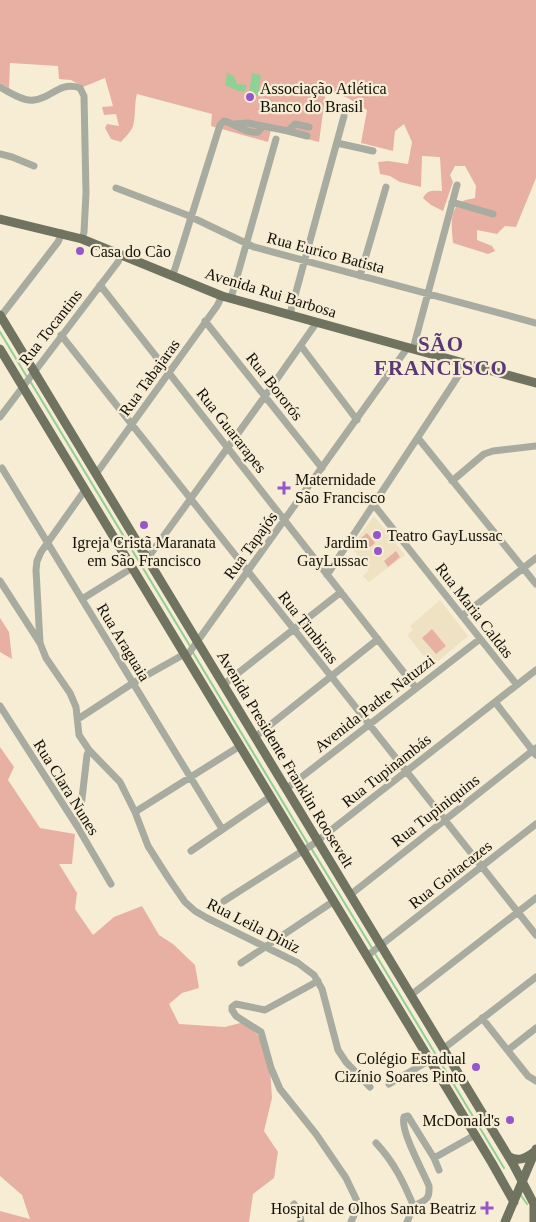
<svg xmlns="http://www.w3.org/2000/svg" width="536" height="1222" viewBox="0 0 536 1222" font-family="Georgia,serif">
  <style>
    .built { fill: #eee2c3 }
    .green { fill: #e8afa3 }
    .water { fill: #8fd093 }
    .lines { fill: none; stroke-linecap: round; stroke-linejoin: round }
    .stream { stroke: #8fd093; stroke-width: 2 }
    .minor { stroke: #a8aba0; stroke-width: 7 }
    .major { stroke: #6f7360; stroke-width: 9 }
    .poi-dot { fill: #9755cb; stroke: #f7edd5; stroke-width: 2 }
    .labels { text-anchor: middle; stroke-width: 4.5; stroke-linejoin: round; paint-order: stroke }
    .poi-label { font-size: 16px; fill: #110e06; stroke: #f7edd5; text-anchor: start }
    .street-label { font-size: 16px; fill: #110e06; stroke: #f7edd5 }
    .district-label { font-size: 21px; font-weight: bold; letter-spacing: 1px; fill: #583973; stroke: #f7edd5 }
  </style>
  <rect width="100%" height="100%" fill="#f7edd5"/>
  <path class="built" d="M374 516 405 555 369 582 363 576 369 570 351 547Z
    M440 600 468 636 432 666 407 635 413 630 410 626Z"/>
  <path class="green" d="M0 0H536V178L516 227 505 226 497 234 477 230V240L492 246 495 251 488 254 453 243C452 230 448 208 463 201 467 199 472 199 475 198L476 186 465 166H455L450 175 453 182 443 211 431 205 423 198C428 189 433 191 442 191L440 157 422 156 421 187 400 182 390 176 380 174 378 162 388 161 408 164 412 142 404 124 395 131 393 151 361 143 367 110 348 98 326 90 319 142 283 133 272 126 268 142 211 126 212 114 137 94C134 104 136 115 133 126 131 132 125 137 121 142L111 139 105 128 107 124 119 126 116 114 104 115 102 107 113 106 105 78 83 87 71 80 59 79 58 66 10 63 9 88 0 83Z
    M367 533 375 543 369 548 361 538Z
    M396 551 400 557 388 567 384 561Z
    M0 618 9 632 12 659 0 652Z
    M432 629 446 646 436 654 422 638Z
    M0 747 14 767 8 780 40 828 75 834 72 864H59L77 893 75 909 93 935 114 917 142 906 159 935 173 944 195 965 199 988 182 993 169 1004 179 1024 225 1027 244 1022 259 1036 270 1069 272 1098 264 1131 278 1152 274 1178 253 1194 249 1222H0V1211L30 1219 22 1195 0 1176Z"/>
  <path class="water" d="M227 73 234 76 237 84 247 85 245 91H238L225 85Z
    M252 73 261 75 258 96 249 94Z"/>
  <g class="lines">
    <path class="stream" d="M0 332 27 377
      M30 381 190 646
      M192 651 308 844
      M311 848 372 948
      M374 952 504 1168
      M520 1194 527 1204"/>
    <path class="minor" d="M0 87C9 92 24 102 34 100 52 98 59 81 80 88L84 96 86 193 84 232 82 239
      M235 124 248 123 288 131 295 124 309 127
      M288 131 307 136
      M337 143 373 151
      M0 154 12 157 34 166
      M116 188 187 215 254 247 536 323
      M452 202 493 214
      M173 275 220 125 224 121C236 124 246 134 258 132L263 126
      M360 276 386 187
      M100 285 416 688
      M231 298 276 139
      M290 314 344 116
      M1 316 58 242 62 233
      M205 321 322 468
      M61 335 536 935
      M301 346 357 420
      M413 349 457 185
      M0 417 118 262 121 254
      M418 438 536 584
      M2 468 222 829
      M96 474 217 306 222 296
      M452 481 484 454 493 451 536 446
      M85 490 41 552 37 561 36 570 40 643 46 658 70 693 76 707 79 735 89 750 120 782 135 812 148 846 169 879 185 902 195 911 207 918 298 963 314 975 322 989 338 1050 346 1062 370 1087
      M374 505 517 685
      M147 559 265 396 317 322
      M327 575 453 384 460 373 463 363
      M0 581 40 643
      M82 599 132 568
      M462 616 536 558
      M223 685 341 592
      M495 702 536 755
      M0 706 77 826 111 884
      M78 719 133 683 181 656 189 653 408 347
      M255 737 378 639
      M286 789 480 639
      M135 812 240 746
      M77 826 80 816 87 755 89 750
      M191 851 270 797
      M350 895 536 748
      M224 901 312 845 536 670
      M367 956 536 824
      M241 963 334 901
      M318 981 265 1010 236 1004 232 1007V1010L236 1016 261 1032 271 1068 280 1089 316 1134 346 1178 357 1201 358 1206 351 1222
      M411 995 536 898
      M482 1018 528 1076 536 1081
      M443 1049 536 977
      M508 1050 536 1028
      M389 1084 430 1060
      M376 1143C394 1162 404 1183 414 1207
      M434 1158 475 1135
      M294 1204 300 1215 301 1222
      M407 1222C409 1218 411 1211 414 1207 423 1199 430 1203 429 1186 423 1171 400 1131 404 1117L408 1116 411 1121 434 1158 439 1170"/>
    <path class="major" d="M0 219 82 239 222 296 536 383
      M0 315 513 1164 534 1204V1222
      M0 349 492 1163 514 1202
      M508 1156C518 1162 525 1159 534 1152
      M505 1222 536 1149"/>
  </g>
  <g class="poi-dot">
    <circle cx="250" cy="97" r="5"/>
    <circle cx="80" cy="251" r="5"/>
    <path d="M281.5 480.5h5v5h5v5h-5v5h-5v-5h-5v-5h5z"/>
    <circle cx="144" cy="525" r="5"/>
    <circle cx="377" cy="535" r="5"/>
    <circle cx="378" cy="551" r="5"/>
    <circle cx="476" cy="1067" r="5"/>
    <circle cx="510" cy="1120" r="5"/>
    <path d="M484.5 1200.5h5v5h5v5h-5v5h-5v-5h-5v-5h5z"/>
  </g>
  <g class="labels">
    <g class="poi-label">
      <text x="260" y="94">Associação Atlética<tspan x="260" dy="18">Banco do Brasil</tspan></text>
      <text x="90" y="257">Casa do Cão</text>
      <text x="295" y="485">Maternidade<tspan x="295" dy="18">São Francisco</tspan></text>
      <text x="387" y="541">Teatro GayLussac</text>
      <text x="144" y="548" text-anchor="middle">Igreja Cristã Maranata<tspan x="144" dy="18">em São Francisco</tspan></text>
      <text x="368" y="548" text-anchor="end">Jardim<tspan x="368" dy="18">GayLussac</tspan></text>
      <text x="466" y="1064" text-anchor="end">Colégio Estadual<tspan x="466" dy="18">Cizínio Soares Pinto</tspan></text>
      <text x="500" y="1126" text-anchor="end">McDonald's</text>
      <text x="476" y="1214" text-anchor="end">Hospital de Olhos Santa Beatriz</text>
    </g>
    <g class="street-label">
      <text transform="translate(326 252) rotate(15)" y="6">Rua Eurico Batista</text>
      <text transform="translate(271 292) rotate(17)" y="6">Avenida Rui Barbosa</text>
      <text transform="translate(50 327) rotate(-52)" y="6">Rua Tocantins</text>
      <text transform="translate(149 377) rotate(-54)" y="6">Rua Tabajaras</text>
      <text transform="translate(275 386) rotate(52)" y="6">Rua Bororós</text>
      <text transform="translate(232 430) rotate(52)" y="6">Rua Guararapes</text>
      <text transform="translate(250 545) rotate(-54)" y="6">Rua Tapajós</text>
      <text transform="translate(475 610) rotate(52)" y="6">Rua Maria Caldas</text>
      <text transform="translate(309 627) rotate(52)" y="6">Rua Timbiras</text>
      <text transform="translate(124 642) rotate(59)" y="6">Rua Araguaia</text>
      <text transform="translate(374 703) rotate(-38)" y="6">Avenida Padre Natuzzi</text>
      <text transform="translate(286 759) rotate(59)" y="6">Avenida Presidente Franklin Roosevelt</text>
      <text transform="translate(386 770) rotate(-38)" y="6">Rua Tupinambás</text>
      <text transform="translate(67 787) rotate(58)" y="6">Rua Clara Nunes</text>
      <text transform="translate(435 810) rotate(-38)" y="6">Rua Tupiniquins</text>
      <text transform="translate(450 874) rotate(-38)" y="6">Rua Goitacazes</text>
      <text transform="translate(254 925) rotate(27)" y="6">Rua Leila Diniz</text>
    </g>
    <g class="district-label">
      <text x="441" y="351">SÃO<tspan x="441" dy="24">FRANCISCO</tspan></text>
    </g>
  </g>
</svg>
